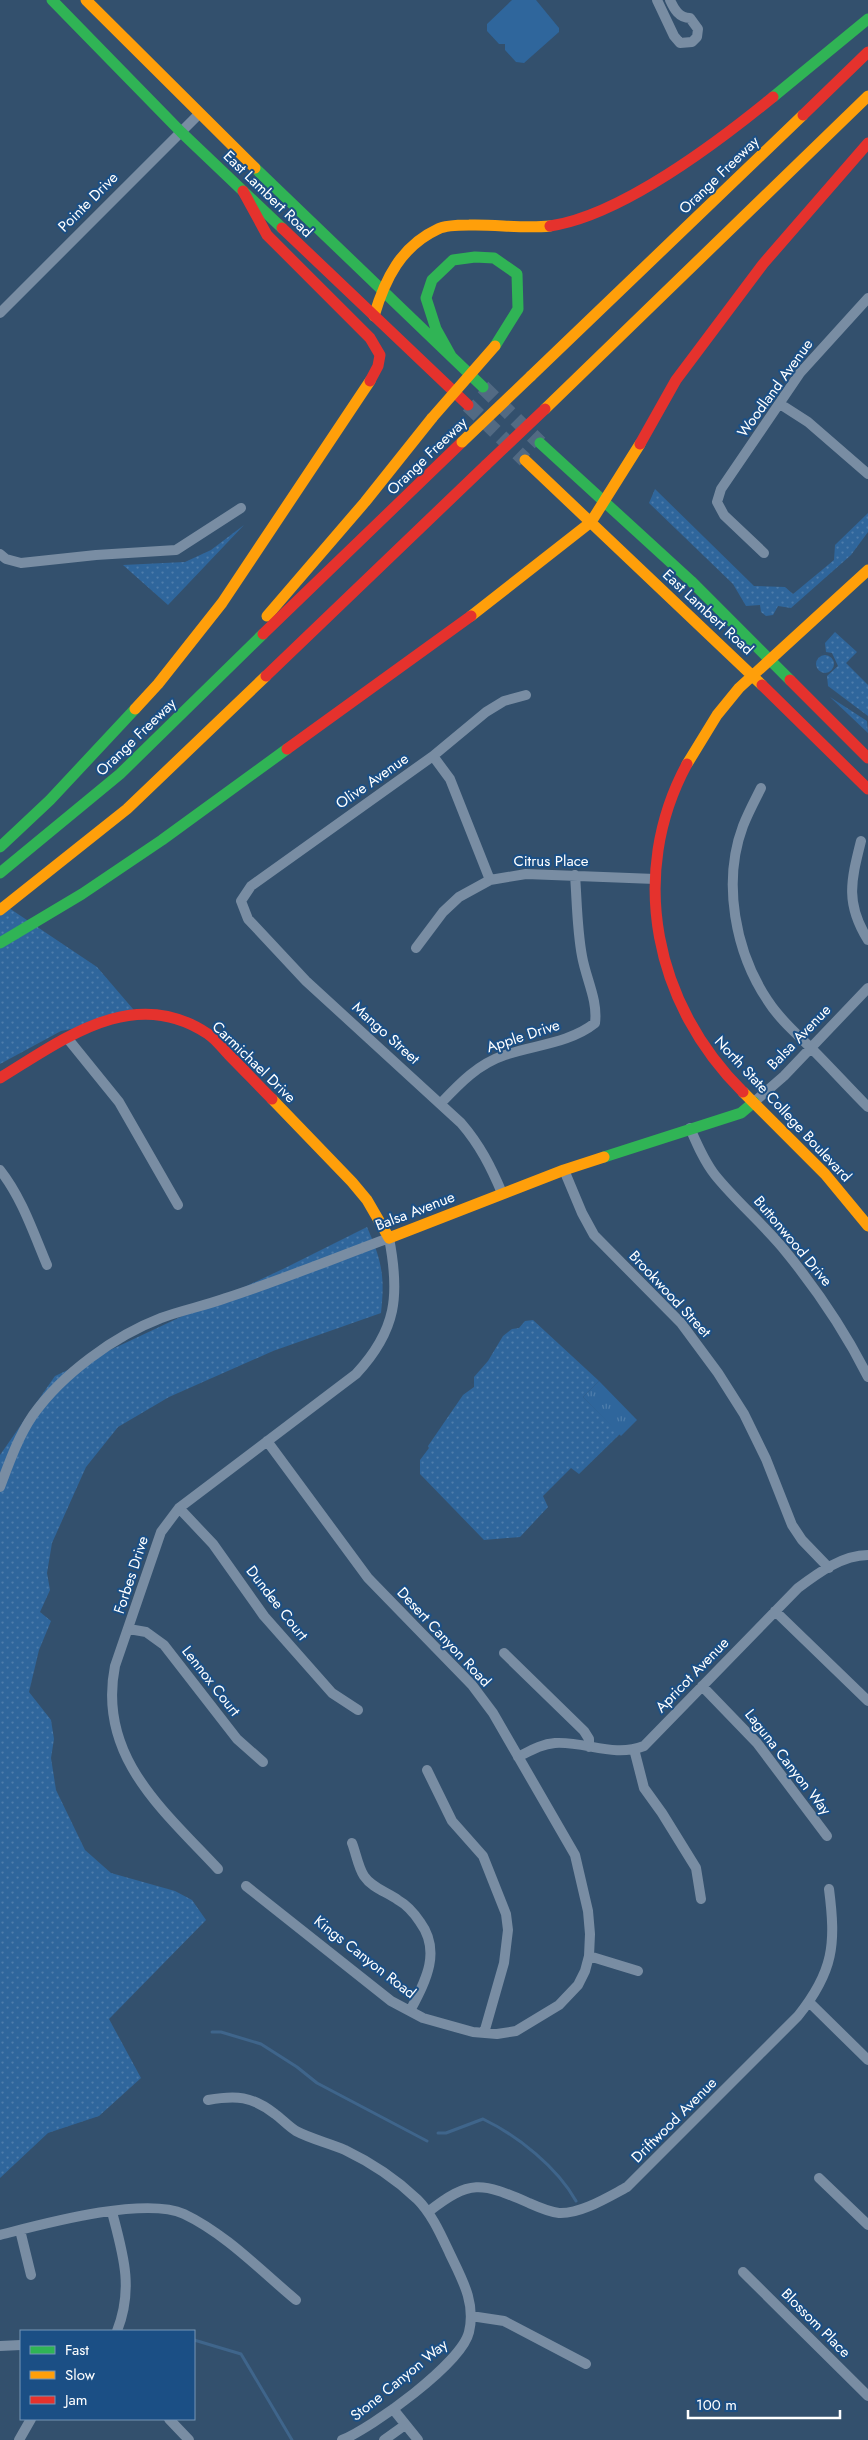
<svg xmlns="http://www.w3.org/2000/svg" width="868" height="2440" viewBox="0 0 868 2440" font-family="Jost,sans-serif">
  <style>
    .grass { fill: url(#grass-dots) }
    .park { fill: url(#park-tufts) }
    .pitch { fill: #2f669c }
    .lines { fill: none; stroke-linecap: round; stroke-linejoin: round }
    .stream { stroke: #3f658b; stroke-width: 3 }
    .secondary-tunnel { stroke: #526a83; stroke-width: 15; stroke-dasharray: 15 8; stroke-linecap: butt }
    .street { stroke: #798da3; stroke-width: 10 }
    .fast { stroke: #30b455; stroke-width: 11 }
    .slow { stroke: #ff9f0a; stroke-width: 11 }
    .jam { stroke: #e5322d; stroke-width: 11 }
    .slow-bridge { stroke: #ff9f0a; stroke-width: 11 }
    .jam-bridge { stroke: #e5322d; stroke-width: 11 }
    .labels { text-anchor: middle; stroke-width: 4; stroke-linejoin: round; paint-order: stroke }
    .street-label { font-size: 15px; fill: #fff; stroke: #1b4f85 }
  </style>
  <defs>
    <pattern id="grass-dots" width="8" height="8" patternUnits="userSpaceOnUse" patternTransform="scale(1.25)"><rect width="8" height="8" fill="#2f669c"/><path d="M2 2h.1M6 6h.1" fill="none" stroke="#4e7dab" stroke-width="1.8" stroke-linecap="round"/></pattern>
    <pattern id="park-tufts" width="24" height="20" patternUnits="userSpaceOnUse" patternTransform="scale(1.25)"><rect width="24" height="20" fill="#2f669c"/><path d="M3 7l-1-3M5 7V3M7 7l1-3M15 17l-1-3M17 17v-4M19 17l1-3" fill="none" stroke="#4e7dab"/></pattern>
  </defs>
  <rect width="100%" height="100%" fill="#33506d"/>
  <path class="grass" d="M655 489 754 586 785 587 793 594 834 560 835 545 868 513V532L851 555 791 608 778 606 773 615 766 616 761 612 760 605 746 606 733 584 649 503Z
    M244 525 168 605 123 565 185 562 211 550Z
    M835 632 857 652 846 663 868 685V716L828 686 827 676 838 666 832 653 826 652 825 643Z
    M816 664a9 9 0 1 1 18 0a9 9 0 1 1-18 0Z
    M830 697 867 721 868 733Z
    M0 902 97 967 139 1016 61 1031 0 1064Z
    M367 1227C382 1261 385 1276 381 1313L273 1351 169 1397 118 1427 86 1467 52 1543 47 1573 50 1590 40 1612 51 1621 39 1650 29 1692 51 1720 54 1739 51 1758 56 1790 85 1850 111 1873 175 1891 192 1900 206 1920 109 2019 141 2078 99 2116 48 2133 0 2178V1455L55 1376 285 1268Z
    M533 1320 599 1381 583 1397 620 1434 579 1474 571 1468 543 1496 548 1507 520 1537 484 1540 420 1474V1460L429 1448 428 1446 463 1395 474 1387V1377L488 1361 503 1336 512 1329 519 1328 525 1321Z"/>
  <path class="park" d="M599 1381 637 1420 621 1436 583 1397Z"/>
  <path class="pitch" d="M512 0H536L559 28V32L524 63 516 62 505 50V44H499L487 31V24Z"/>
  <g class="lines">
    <path class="stream" d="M212 2032H221L261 2044 297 2067 317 2083 427 2141
      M438 2133H446L483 2119C518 2136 557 2167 576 2201
      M194 2340 241 2354 292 2440"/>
    <path class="secondary-tunnel" d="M483 387 540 443
      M468 405 525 460"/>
    <path class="street" d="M657 0 674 36 680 43 692 42 697 37 698 29 690 18C679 18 674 9 670 0
      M0 313 199 114
      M780 404 808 422 868 474
      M764 553 724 515 717 502 721 489 800 373 868 298
      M0 554 6 559 21 563 96 555 176 550 241 508
      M433 756 450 779 490 880
      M761 788C755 800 748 813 743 826 722 882 735 952 768 1001 780 1020 797 1034 812 1049 831 1068 849 1088 868 1107
      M861 841C851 881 845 903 868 940
      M416 948 443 912 459 897 490 880 526 874 655 879
      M68 1039 119 1102 178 1205
      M754 1102 784 1076 868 988
      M441 1103C460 1083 478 1064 505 1055 534 1045 570 1043 595 1023 598 1000 586 979 582 956 577 929 577 902 575 875
      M690 1128C697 1144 704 1161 715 1175 735 1200 761 1222 782 1247 815 1287 845 1331 868 1377
      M0 1170C22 1198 33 1232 47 1265
      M564 1170 582 1213 594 1235 681 1323 718 1373 744 1414 766 1459 792 1525 802 1540 829 1568
      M502 1193C491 1167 480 1145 461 1123L306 981 248 919 241 901 251 886 433 756 486 712 504 701 526 695
      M0 1487C9 1463 18 1437 33 1415 62 1374 114 1336 161 1318 182 1310 204 1306 226 1298 281 1280 335 1258 389 1238 400 1295 397 1330 356 1374L179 1508 161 1532 115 1666C97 1756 163 1810 218 1869
      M179 1508 213 1544 264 1616 332 1693 358 1710
      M775 1611 868 1701
      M129 1629 146 1632 164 1645 237 1739 263 1762
      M504 1653 584 1731 589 1739V1747
      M702 1686 757 1743 827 1836
      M634 1749 644 1788 662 1813 696 1868 701 1899
      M518 1757C530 1751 541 1744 555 1743 586 1741 613 1758 644 1746L798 1588C818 1573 842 1555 868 1555
      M427 1770 452 1821 483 1856 506 1914 508 1930 504 1963 484 2033
      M352 1843C356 1853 358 1867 364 1876 372 1888 387 1892 398 1900 407 1905 414 1913 420 1922 442 1952 425 1982 410 2011
      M246 1886 391 2001 423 2018 473 2032 497 2034 516 2031 559 2005 578 1985 585 1971 589 1956 590 1934 588 1911 575 1855 493 1713 472 1685 368 1578 267 1441
      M589 1956 638 1971
      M809 2002 868 2060
      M208 2100C236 2095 252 2096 275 2114 282 2119 288 2126 296 2131 311 2139 329 2143 345 2150 370 2162 397 2180 417 2199 432 2214 441 2235 450 2254 462 2279 476 2303 469 2332 462 2363 372 2428 342 2440
      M819 2178 868 2225
      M112 2212C123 2254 134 2288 117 2331
      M428 2212C470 2179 481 2182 529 2203 538 2207 549 2212 559 2213 581 2214 608 2197 627 2187L798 2016C834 1971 836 1944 829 1889
      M20 2230 31 2275
      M0 2235C43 2224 144 2196 184 2214 226 2234 261 2271 296 2300
      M743 2272 868 2396
      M471 2316 504 2321 586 2364
      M0 2346 21 2345
      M393 2409 418 2440
      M169 2419 189 2440
      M19 2440 31 2419
      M384 2440 405 2425"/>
    <path class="fast" d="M52 0 181 132 282 228
      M773 97 868 19
      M255 168 483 387
      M451 356 436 329 426 298 432 280 453 260 475 257 494 258 517 274 518 309 495 346
      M540 443 691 581 790 680
      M0 847 50 800 135 709
      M0 873 120 774 263 634
      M0 943 82 894 162 840 287 749
      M604 1157 741 1113 754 1102"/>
    <path class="slow" d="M86 0 255 168
      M374 316C385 279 401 246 438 229 446 225 460 225 469 225 496 224 522 229 550 226
      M531 376 803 115
      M545 409 868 96
      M525 460 762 685
      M267 616 365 502 432 418
      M471 616 591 522 640 444
      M135 709 158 684 222 603 370 381
      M687 764 717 715 739 688 868 570
      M0 910 127 809 266 676
      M743 1092 825 1174 868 1226
      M272 1099 352 1182 367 1200 389 1238 564 1170 604 1157"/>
    <path class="jam" d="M803 115 868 52
      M243 191 267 235 370 338 380 355 378 366 370 381
      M550 226C620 216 718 142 773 97
      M282 228 468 405
      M640 444 676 380 763 264 868 143
      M263 634 462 442
      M266 676 486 465
      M790 680 868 758
      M762 685 868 789
      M287 749 471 616
      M687 764C627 875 655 1005 743 1092
      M0 1078C64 1039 134 984 208 1034 216 1039 223 1049 230 1056 244 1070 258 1085 272 1099"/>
    <path class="slow-bridge" d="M432 418 495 346
      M462 442 531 376"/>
    <path class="jam-bridge" d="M486 465 545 409"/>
  </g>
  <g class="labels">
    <g class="street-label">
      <text transform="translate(719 175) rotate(-44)" y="5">Orange Freeway</text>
      <text transform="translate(268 194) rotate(44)" y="5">East Lambert Road</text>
      <text transform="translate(88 202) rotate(-45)" y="5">Pointe Drive</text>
      <text transform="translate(775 388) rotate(-54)" y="5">Woodland Avenue</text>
      <text transform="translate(427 456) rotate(-44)" y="5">Orange Freeway</text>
      <text transform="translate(708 612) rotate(43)" y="5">East Lambert Road</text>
      <text transform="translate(136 737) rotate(-44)" y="5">Orange Freeway</text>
      <text transform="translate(372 781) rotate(-35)" y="5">Olive Avenue</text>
      <text x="551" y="866">Citrus Place</text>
      <text transform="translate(386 1033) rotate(42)" y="5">Mango Street</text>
      <text transform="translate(523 1036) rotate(-18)" y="5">Apple Drive</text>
      <text transform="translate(799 1037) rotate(-46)" y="5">Balsa Avenue</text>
      <text transform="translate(254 1062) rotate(44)" y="5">Carmichael Drive</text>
      <text transform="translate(783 1109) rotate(47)" y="5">North State College Boulevard</text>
      <text transform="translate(415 1211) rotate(-21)" y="5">Balsa Avenue</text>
      <text transform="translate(793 1241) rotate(50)" y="5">Buttonwood Drive</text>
      <text transform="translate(670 1294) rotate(47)" y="5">Brookwood Street</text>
      <text transform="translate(131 1575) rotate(-72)" y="5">Forbes Drive</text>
      <text transform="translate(277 1603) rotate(52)" y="5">Dundee Court</text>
      <text transform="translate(444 1637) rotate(47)" y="5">Desert Canyon Road</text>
      <text transform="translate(692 1675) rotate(-46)" y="5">Apricot Avenue</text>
      <text transform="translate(211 1681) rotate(52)" y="5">Lennox Court</text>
      <text transform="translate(788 1762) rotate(52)" y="5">Laguna Canyon Way</text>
      <text transform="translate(365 1957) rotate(38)" y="5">Kings Canyon Road</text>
      <text transform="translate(674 2120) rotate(-45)" y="5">Driftwood Avenue</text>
      <text transform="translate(816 2323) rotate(45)" y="5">Blossom Place</text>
      <text transform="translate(399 2380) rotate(-39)" y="5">Stone Canyon Way</text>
    </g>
  </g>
  <rect x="20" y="2330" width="175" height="90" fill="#1b4f85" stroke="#7695b6"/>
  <rect x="30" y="2346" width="25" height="8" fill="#30b455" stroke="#7695b6"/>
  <text x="65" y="2355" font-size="15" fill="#ffffff">Fast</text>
  <rect x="30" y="2371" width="25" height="8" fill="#ff9f0a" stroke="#7695b6"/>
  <text x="65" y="2380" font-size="15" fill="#ffffff">Slow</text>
  <rect x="30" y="2396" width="25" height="8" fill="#e5322d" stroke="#7695b6"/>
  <text x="65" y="2405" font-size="15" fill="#ffffff">Jam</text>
  <path d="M688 2410v8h152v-8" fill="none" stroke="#ffffff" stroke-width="2.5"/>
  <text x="696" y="2410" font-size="15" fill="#ffffff" stroke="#1b4f85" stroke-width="4" paint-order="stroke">100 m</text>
</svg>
